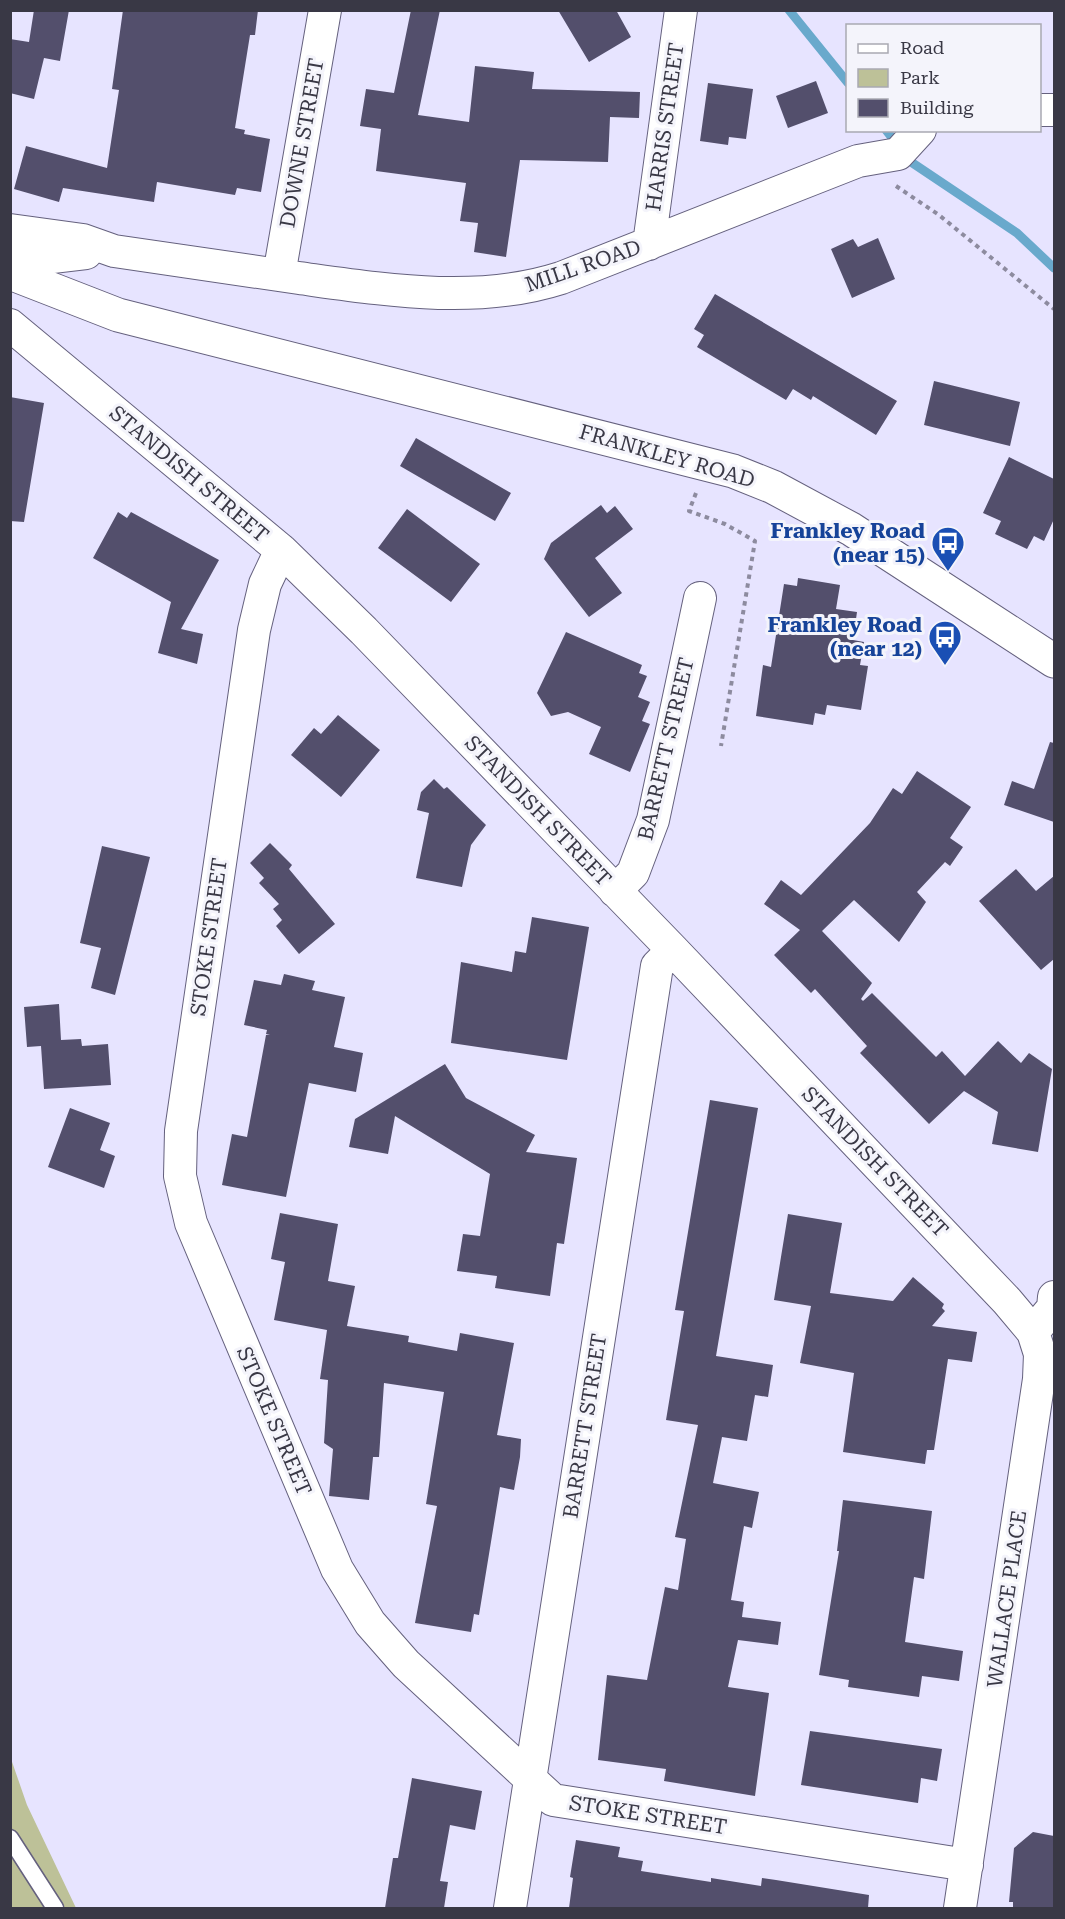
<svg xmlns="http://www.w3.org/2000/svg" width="1065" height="1919" viewBox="0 0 1065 1919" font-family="'Roboto Serif',serif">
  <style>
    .green { fill: #bdc198 }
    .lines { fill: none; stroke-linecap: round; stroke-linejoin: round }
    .stream { stroke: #69a9cc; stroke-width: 9 }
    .building { fill: #534f6c }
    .service-casing { stroke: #65617e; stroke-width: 19 }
    .minor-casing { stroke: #65617e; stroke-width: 34 }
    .tertiary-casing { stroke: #65617e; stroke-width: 35 }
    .path { stroke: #8d8b9f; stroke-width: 4; stroke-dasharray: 4.5 4.5; stroke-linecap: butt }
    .service { stroke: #fff; stroke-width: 16 }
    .minor { stroke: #fff; stroke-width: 32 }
    .tertiary { stroke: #fff; stroke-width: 33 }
    .labels { text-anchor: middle; stroke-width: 6; stroke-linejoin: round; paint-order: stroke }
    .street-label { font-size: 21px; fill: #393845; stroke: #f4f4fb }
    .transit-label { font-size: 21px; font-weight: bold; fill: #164399; stroke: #f4f4fb; text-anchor: end }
  </style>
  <rect width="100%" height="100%" fill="#e7e4ff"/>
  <path class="green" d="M10 1756 27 1805 76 1908H11Z"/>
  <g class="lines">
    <path class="stream" d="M789 10 848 83
      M886 130 911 162 1017 233 1054 268"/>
  </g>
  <path class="building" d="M34 10H69L60 61 44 58 34 99 10 93V39L29 42Z
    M123 10H258L255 35H250L235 128 245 130 244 134 270 139 261 192 237 188 235 195 157 182 154 202 63 188 59 202 14 189 26 146 107 168 119 90 112 89Z
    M411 10H440L418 115 469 122 475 66 534 72 532 89 640 92 639 118 610 117 608 162 520 160 506 257 474 252 478 223 460 221 466 183 376 171 381 129 360 126 366 89 394 93Z
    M558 10H616L631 37 589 62Z
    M816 81 828 113 788 128 776 96Z
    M708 83 753 89 746 139 729 137 728 145 700 141Z
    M878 238 895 279 852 298 831 249 853 239 858 247Z
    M715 294 897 401 876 435 813 396 811 400 793 389 786 400 697 347 704 335 694 329Z
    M934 381 1020 402 1010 446 924 425Z
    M10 397 44 403 24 522 10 521Z
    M416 438 511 493 495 521 400 466Z
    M1009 457 1054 479V519L1044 541 1034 536 1027 549 995 534 1001 521 983 513Z
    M601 505 607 513 615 506 633 529 595 558 622 593 589 617 544 559 551 543Z
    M407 509 480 564 451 602 378 548Z
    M118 512 127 518 131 512 219 560 181 629 203 634 197 664 158 653 171 602 93 558Z
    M798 578 840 585 836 609 857 612 853 640 864 642 860 665 868 666 861 710 827 705 825 715 815 713 813 725 756 716 763 665 771 667 784 584 797 586Z
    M566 632 642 665 639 673 647 676 638 697 650 702 642 721 650 724 630 772 589 754 601 727 568 712 551 716 537 693Z
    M338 715 380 750 341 797 291 755 314 728 321 734Z
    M1050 742 1054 743V822L1004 805 1012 781 1034 789Z
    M917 771 971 807 950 838 963 847 950 866 945 862 917 892 926 902 899 942 854 900 822 931 872 983 861 999 863 1001 872 993 936 1057 942 1051 965 1076 998 1041 1021 1063 1029 1053 1052 1069 1038 1152 992 1144 998 1112 964 1091 929 1124 860 1053 867 1046 815 989 811 993 774 955 800 930 764 904 781 880 801 895 870 823 893 788 902 794Z
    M434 779 444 789 447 787 486 825 471 845 462 887 416 878 429 813 417 810 421 792Z
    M270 843 292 865 289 869 335 924 299 954 276 926 282 920 273 909 279 904 259 883 264 878 250 863Z
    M102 846 150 857 115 995 91 988 101 948 80 943Z
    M1016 869 1036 891 1054 876V959L1041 970 979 901Z
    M532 917 589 927 567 1060 451 1043 461 962 512 972 515 951 526 953Z
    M284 974 315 981 312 990 345 997 334 1047 363 1053 356 1092 309 1083 286 1197 222 1185 232 1134 247 1137 266 1035H270L266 1034 267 1030 244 1025 254 980 281 985Z
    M59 1004 61 1040 81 1039 82 1046 108 1044 111 1085 44 1089 41 1046 27 1047 24 1007Z
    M445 1064 466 1098 535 1135 526 1152 577 1158 564 1244 557 1243 550 1296 495 1288 497 1276 457 1271 463 1234 480 1236 490 1174 395 1116 388 1154 349 1147 355 1119Z
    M710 1100 758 1108 716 1356 773 1365 768 1397 755 1395 747 1441 722 1437 713 1483 759 1492 752 1528 744 1526 731 1600 744 1602 742 1617 781 1622 778 1645 738 1640 728 1687 769 1693 755 1796 664 1781 666 1769 598 1760 607 1675 647 1680 665 1587 678 1590 686 1539 675 1537 698 1425 666 1420 684 1311 675 1310Z
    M70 1108 110 1123 100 1150 115 1156 104 1188 48 1167Z
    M280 1213 338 1224 328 1281 355 1286 347 1326 409 1336 408 1342 457 1351 460 1333 514 1343 497 1435 521 1439 520 1457 514 1490 500 1487 479 1615 474 1614 471 1632 415 1623 437 1506 426 1504 444 1392 384 1383 379 1457H373L369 1500 329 1496 333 1449 324 1443 328 1380 320 1379 327 1330 274 1320 285 1262 271 1259Z
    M788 1214 842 1223 830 1293 893 1301 913 1277 944 1304 942 1308 945 1311 932 1326 977 1332 972 1362 948 1359 934 1450H927L925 1464 843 1452 854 1373 800 1363 811 1306 774 1300Z
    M843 1500 932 1511 924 1579 914 1577 905 1642 963 1651 959 1681 922 1676 919 1697 848 1687 849 1680 819 1675 839 1551H837Z
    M810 1731 942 1749 937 1781 921 1778 918 1803 801 1785Z
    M412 1778 482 1791 475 1830 450 1825 440 1881 448 1882 444 1908H385L393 1858H398Z
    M1033 1832 1054 1836V1908H1013V1902H1009L1014 1848Z
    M576 1840 620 1847 618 1857 643 1861 641 1871 711 1882V1878L761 1886 762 1878 776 1880 869 1895 868 1908H569L573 1878 570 1877Z"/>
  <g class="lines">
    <defs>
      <path id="service" d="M10 1838 55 1908"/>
      <path id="minor" d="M1040 110H1054
        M10 230 83 240 114 251C176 260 238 269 299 278 386 290 477 305 561 278L858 161 898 154 920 130
        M649 244 681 10
        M10 262 86 253
        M279 275 325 10
        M10 325 281 550 364 631 673 950 1007 1301 1033 1332
        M281 550 265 584 254 630 181 1131 180 1176 191 1223 337 1569 370 1623 406 1664 553 1800 967 1865
        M615 891 633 873 653 820 700 598
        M510 1908 657 966 673 950
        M960 1908 1039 1379 1040 1354 1033 1332 1053 1308 1054 1297"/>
      <path id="tertiary" d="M10 273 118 315 733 471 773 487 851 529 1054 661"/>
    </defs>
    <use href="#service" class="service-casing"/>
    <use href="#minor" class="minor-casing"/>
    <use href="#tertiary" class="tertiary-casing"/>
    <path class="path" d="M896 186 939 215 1054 309
      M696 493 689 511 725 524 755 541 721 746"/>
    <use href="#service" class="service"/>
    <use href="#minor" class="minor"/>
    <use href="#tertiary" class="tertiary"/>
  </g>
  <defs>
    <symbol id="bus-pin" viewBox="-11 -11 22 30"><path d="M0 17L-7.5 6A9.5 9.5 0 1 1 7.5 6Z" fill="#1a4fb4" stroke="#f4f4fb"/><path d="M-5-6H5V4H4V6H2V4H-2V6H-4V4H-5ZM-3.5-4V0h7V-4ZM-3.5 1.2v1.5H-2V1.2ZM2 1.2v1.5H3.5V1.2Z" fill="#fff"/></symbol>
  </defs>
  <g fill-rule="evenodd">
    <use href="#bus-pin" x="929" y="524" width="38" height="52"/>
    <use href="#bus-pin" x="926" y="618" width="38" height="52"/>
  </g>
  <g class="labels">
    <g class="street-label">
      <text transform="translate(665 127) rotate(-82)" y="7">HARRIS STREET</text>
      <text transform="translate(302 143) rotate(-80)" y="7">DOWNE STREET</text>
      <text transform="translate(583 266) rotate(-19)" y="7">MILL ROAD</text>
      <text transform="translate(667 456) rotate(16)" y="7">FRANKLEY ROAD</text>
      <text transform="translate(189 474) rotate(40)" y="7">STANDISH STREET</text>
      <text transform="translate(666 749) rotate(-77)" y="7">BARRETT STREET</text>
      <text transform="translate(538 811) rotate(46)" y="7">STANDISH STREET</text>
      <text transform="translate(209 937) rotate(-82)" y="7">STOKE STREET</text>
      <text transform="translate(875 1162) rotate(46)" y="7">STANDISH STREET</text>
      <text transform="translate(274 1421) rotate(67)" y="7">STOKE STREET</text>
      <text transform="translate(585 1426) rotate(-81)" y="7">BARRETT STREET</text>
      <text transform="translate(1007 1599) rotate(-82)" y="7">WALLACE PLACE</text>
      <text transform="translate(648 1815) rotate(9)" y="7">STOKE STREET</text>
    </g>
    <g class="transit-label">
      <text x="925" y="538">Frankley Road<tspan x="925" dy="24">(near 15)</tspan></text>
      <text x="922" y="632">Frankley Road<tspan x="922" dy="24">(near 12)</tspan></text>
    </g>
  </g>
  <rect width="1065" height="1919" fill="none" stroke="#393845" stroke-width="24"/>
  <rect x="846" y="24" width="195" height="108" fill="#f4f4fb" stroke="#a9a9b2" stroke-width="1.5"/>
  <rect x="858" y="44" width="30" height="9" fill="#ffffff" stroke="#a9a9b2" stroke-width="1.5"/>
  <text x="900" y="54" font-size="18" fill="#393845">Road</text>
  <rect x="858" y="69" width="30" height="18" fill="#bdc198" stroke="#a9a9b2" stroke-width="1.5"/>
  <text x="900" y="84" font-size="18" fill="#393845">Park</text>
  <rect x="858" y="99" width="30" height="18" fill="#534f6c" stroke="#a9a9b2" stroke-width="1.5"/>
  <text x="900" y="114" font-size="18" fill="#393845">Building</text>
</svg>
